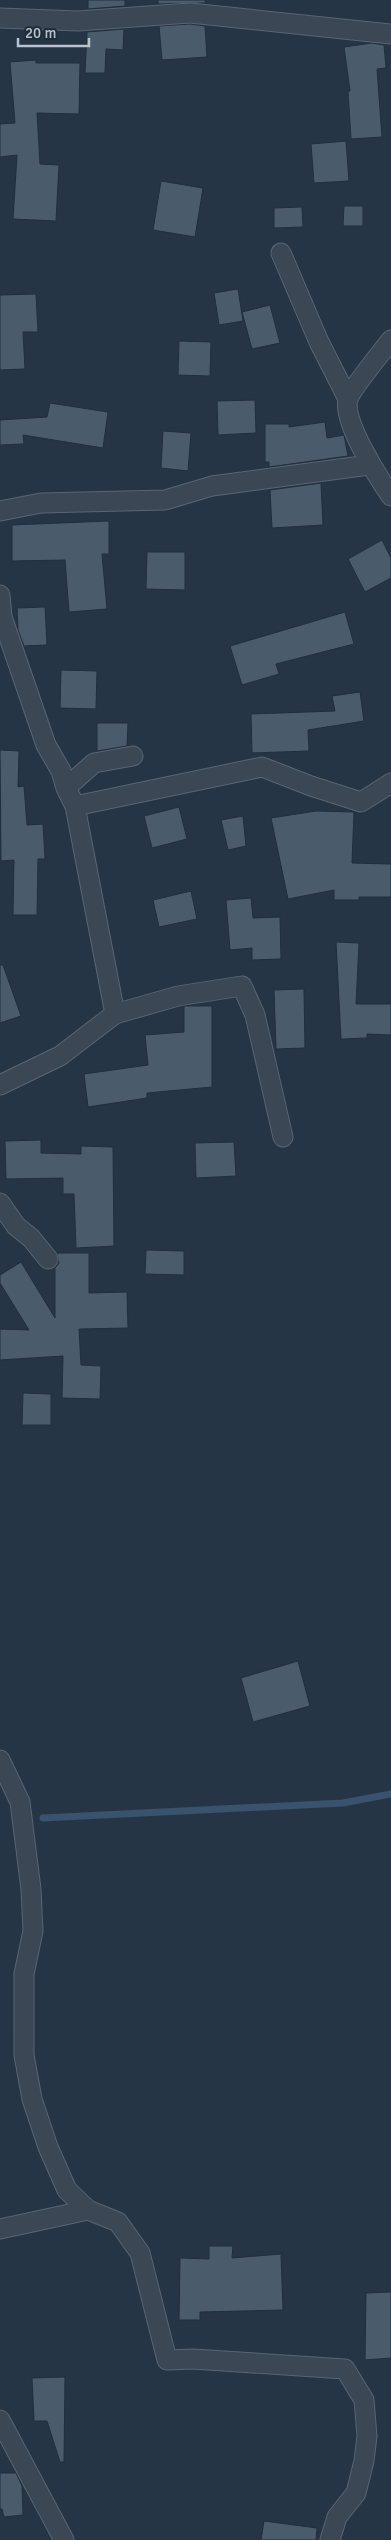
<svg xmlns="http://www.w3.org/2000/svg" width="391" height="2540" viewBox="0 0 391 2540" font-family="Signika,sans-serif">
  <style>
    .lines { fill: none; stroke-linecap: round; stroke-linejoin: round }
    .stream { stroke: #39526d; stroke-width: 7 }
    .building { fill: #4a5b6c; stroke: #212e3c }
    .minor-casing { stroke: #596572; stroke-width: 21 }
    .minor { stroke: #3b4755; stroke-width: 19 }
  </style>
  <rect width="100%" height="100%" fill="#263545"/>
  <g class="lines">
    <!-- stream -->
    <path class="stream" d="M43,1818L343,1803L391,1794"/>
  </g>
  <!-- building -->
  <path class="building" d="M88,0H125V6L88,9Z
    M158,0H205V3L158,4Z
    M190,24L205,26L207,57L162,60L159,26Z
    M124,29L123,50L106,49L105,73H85L87,32Z
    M372,43L384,45L386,68L377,69L382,137L351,139L348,92L350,91L344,47Z
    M36,60V63H80L79,114L37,113L40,164L59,165L56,221L13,219L17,155L0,157V124L15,123L10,62Z
    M346,141L349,181L314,183L311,144Z
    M161,181L203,188L195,237L153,230Z
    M344,206H363V226H343Z
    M302,207L303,227L274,228V208Z
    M238,289L243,321L219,325L214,293Z
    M36,294L38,332H23L25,369L0,370V295Z
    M270,305L280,343L252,349L242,312Z
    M179,341L211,342L210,376L178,375Z
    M255,400L256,433L218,435L217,401Z
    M50,403L108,412L103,448L23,435L24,444L0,445V420L47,417Z
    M325,422L327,438L344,435L348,456L269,467V462H265V424H289V427Z
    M163,431L191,433L188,471L161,468Z
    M321,483L323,525L272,528L270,490Z
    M109,521V554H102L107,609L69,612L65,560L12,561V525Z
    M382,540L391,558V578L365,592L348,559Z
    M147,552H185V590L146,589Z
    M45,607L47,645L24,646L18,630L17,608Z
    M345,612L354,644L276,664L279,674L242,685L230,646Z
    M61,670L97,671L96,709L60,708Z
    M360,692L364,721L308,730L309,751L252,753L251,714L335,711L332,696Z
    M97,723H128L127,746L97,751Z
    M0,750L19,751L18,787L24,786L27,825L43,824L45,859H38L37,915H13L14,860L1,861Z
    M179,807L187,839L152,848L144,816Z
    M316,811L354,812L352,863L391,864V897H359V900H334V890L288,899L271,818Z
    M243,816L246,846L228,850L221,820Z
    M191,891L197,919L159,927L153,900Z
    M251,898L253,918L280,917L281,959L252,960V948L230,950L226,900Z
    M336,942L359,943L356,1004H391V1035L367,1034V1038L341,1039Z
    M0,965H3L21,1016L0,1023Z
    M304,989L305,1048L276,1049L274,990Z
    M184,1006H212V1087L147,1093V1098L88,1107L84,1074L148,1065L145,1035L184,1032Z
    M41,1140V1153L81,1154V1146L113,1147L114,1246L76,1248L74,1194H63V1178L6,1179L5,1141Z
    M234,1142L236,1176L196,1178L195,1143Z
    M146,1250L184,1251V1275L145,1274Z
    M57,1253H89V1293L127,1292L128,1328L79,1329L81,1365L101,1366L100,1399L62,1398L63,1356L0,1360V1329L29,1330L0,1283V1275L21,1262L55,1318V1268L59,1263Z
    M23,1393L51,1394V1425H22Z
    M298,1661L310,1706L253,1722L241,1678Z
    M209,2246H233L232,2258L281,2254L283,2310L200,2312V2320H179L180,2258L209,2259Z
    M391,2292V2358L365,2360L366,2293Z
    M65,2377L64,2462H60L47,2421H34L32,2378Z
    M0,2473H16L22,2486L23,2515L4,2517L2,2509H0Z
    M264,2521L317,2528L316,2540H261Z"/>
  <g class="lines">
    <!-- minor casing -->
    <g class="minor-casing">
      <path id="minor" d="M0,18L78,21L190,13L391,34
        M281,253L319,342L348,399
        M391,340C383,350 351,390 348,399C342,421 378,477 391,496
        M0,511L41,503L165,500L212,486L369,465
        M0,595L2,617
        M0,617H2L46,745L61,771L66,788L94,763L133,756
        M66,788L75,806L115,1014L178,996L242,986L255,1015L283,1137
        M75,806L262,767L311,786L361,802L391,783
        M0,1085L60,1056L115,1014
        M0,1203L16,1226L31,1238L48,1259
        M0,1760L20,1802L31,1889L33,1931L24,1974V2055L32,2099L48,2147L67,2190L88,2210L118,2222L140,2253L167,2360L193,2359L345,2369L364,2400L367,2436L364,2461L356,2493L337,2517L330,2540
        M0,2229L88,2210
        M0,2420L64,2540"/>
    </g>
    <!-- minor -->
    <use href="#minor" class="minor"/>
  </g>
  <!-- scale -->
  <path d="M18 38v8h71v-8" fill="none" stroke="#b9c2ce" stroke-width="2.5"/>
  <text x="25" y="38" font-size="15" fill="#b9c2ce" stroke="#1f2c3a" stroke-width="4" paint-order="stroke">20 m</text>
</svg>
